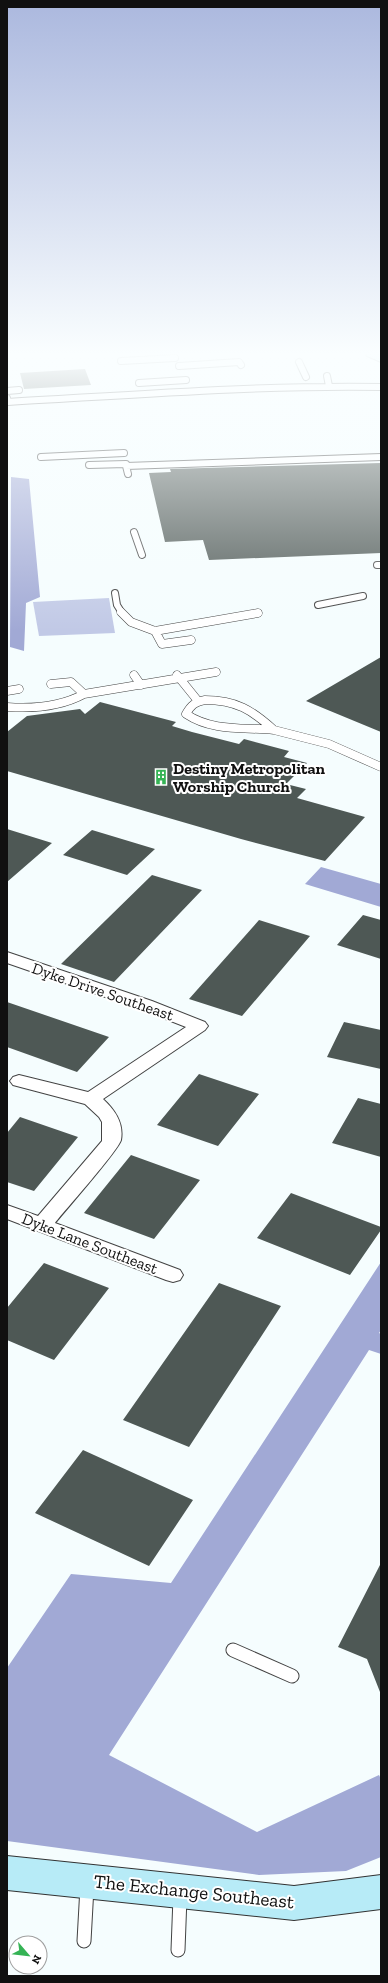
<svg xmlns="http://www.w3.org/2000/svg" width="388" height="1983" viewBox="0 0 388 1983" font-family="'Zilla Slab',serif">
  <style>
    .green { fill: #c1c9e6 }
    .forest { fill: #a1a9d5 }
    .building { fill: #4e5855 }
    .lines { fill: none; stroke-linecap: round; stroke-linejoin: round }
    .lane-far2-casing { stroke: #434343; stroke-width: 8 }
    .lane-far1-casing { stroke: #434343; stroke-width: 9 }
    .lane-casing { stroke: #434343; stroke-width: 15 }
    .street-casing { stroke: #434343; stroke-width: 2 }
    .secondary-casing { stroke: #323232; stroke-width: 2 }
    .lane-far2 { stroke: #fff; stroke-width: 6 }
    .lane-far1 { stroke: #fff; stroke-width: 8 }
    .lane { stroke: #fff; stroke-width: 13 }
    .street { fill: #fff; fill-rule: evenodd }
    .secondary { fill: #b7ebf7; fill-rule: evenodd }
    .labels { text-anchor: middle; stroke-width: 4; stroke-linejoin: round; paint-order: stroke }
    .poi-label { font-size: 16px; font-weight: bold; fill: #101010; stroke: #fff; text-anchor: start }
    .street-label { font-size: 16px; fill: #101010; stroke: #fff }
    .near-street-label { font-size: 19px; fill: #101010; stroke: #fff }
  </style>
  <rect width="100%" height="100%" fill="#f5fdfe"/>
  <!-- green -->
  <path class="green" d="M109,598L115,633L39,636L33,602Z"/>
  <!-- forest -->
  <path class="forest" d="M11,477L29,479L40,597L26,603L24,651L10,647Z
    M321,867L381,884V907L305,884Z
    M381,1262V1330L379,1333L381,1334V1354L369,1350L109,1755L257,1832L379,1775L381,1779V1857L346,1871L259,1875L7,1841V1668L71,1574L171,1583Z"/>
  <!-- building -->
  <path class="building" d="M85,369L91,385L24,389L20,373Z
    M381,463V553L209,560L203,540L165,542L149,473L171,472L170,469Z
    M381,657V732L306,701Z
    M100,702L176,722L172,726L192,732L239,744L244,739L289,751L284,757L307,763L286,784L306,789L297,798L365,817L325,861L241,839L7,771V732L27,716L80,709L85,714Z
    M7,829L52,843L7,882Z
    M92,830L155,849L127,875L63,855Z
    M152,875L202,890L114,982L61,964Z
    M363,915L381,920V959L337,945Z
    M259,920L310,936L242,1016L189,999Z
    M7,1002L109,1037L77,1072L7,1047Z
    M344,1022L381,1030V1069L327,1057Z
    M199,1074L259,1094L218,1146L157,1125Z
    M358,1098L381,1104V1157L332,1143Z
    M20,1117L78,1137L34,1191L7,1182V1133Z
    M131,1155L200,1180L154,1239L84,1213Z
    M291,1193L381,1227V1230L350,1275L257,1238Z
    M44,1263L109,1288L54,1360L7,1340V1308Z
    M219,1283L281,1306L189,1447L123,1420Z
    M83,1450L193,1500L149,1566L35,1513Z
    M381,1563V1692H380L367,1659L338,1647Z"/>
  <g class="lines">
    <!-- lane-far2 casing -->
    <g class="lane-far2-casing">
      <path id="lane-far2" d="M121,361L175,358
        M299,362L306,377
        M179,366L239,362L241,365
        M327,376L329,386
        M139,383L186,380
        M7,391L19,390
        M7,398L8,402C132,395 257,385 381,387
        M41,457L124,453
        M89,465L126,464
        M128,474L126,466L381,457
        M134,532L142,555
        M377,565H381
        M115,593L117,605L122,613
        M318,605L363,596
        M256,613H258"/>
    </g>
    <!-- lane-far1 casing -->
    <g class="lane-far1-casing">
      <path id="lane-far1" d="M121,612L131,622L155,631L258,613
        M155,631L162,644L191,640
        M134,675L141,685
        M177,675L198,701
        M51,684L71,682L84,694
        M7,691L19,689
        M205,700C236,700 252,710 274,730C244,727 213,732 186,714C191,705 195,702 205,700Z
        M7,707C34,709 60,707 84,694L216,672
        M274,730L329,744L381,767"/>
    </g>
    <!-- lane casing -->
    <g class="lane-casing">
      <path id="lane" d="M233,1650L292,1676
        M84,1941L87,1887
        M178,1950L180,1897"/>
    </g>
    <!-- street casing -->
    <g class="street-casing">
      <path id="street" d="M7,952L152,1001L205,1022L208,1026L205,1030L103,1099C115,1110 124,1123 121,1140C118,1151 66,1209 55,1223L180,1270L183,1275L180,1280L173,1282L166,1280L7,1219V1205L38,1216L102,1141V1122L99,1117L85,1104L13,1085L10,1081L13,1077L19,1075L88,1092L186,1027L140,1009L7,963Z"/>
    </g>
    <!-- secondary casing -->
    <g class="secondary-casing">
      <path id="secondary" d="M365,353H381V362L367,356Z
        M7,1856L294,1886L381,1875V1909L294,1920L7,1890Z"/>
    </g>
    <!-- lane-far2 -->
    <use href="#lane-far2" class="lane-far2"/>
    <!-- lane-far1 -->
    <use href="#lane-far1" class="lane-far1"/>
    <!-- lane -->
    <use href="#lane" class="lane"/>
    <!-- street -->
    <use href="#street" class="street"/>
    <!-- secondary -->
    <use href="#secondary" class="secondary"/>
  </g>
  <!-- sky -->
  <linearGradient id="sky" x2="0" y2="1"><stop stop-color="#abb8de"/><stop offset="0.56" stop-color="#fafeff"/><stop offset="1" stop-color="#fafeff" stop-opacity="0"/></linearGradient>
  <rect width="388" height="631" fill="url(#sky)"/>
  <!-- icons -->
  <defs>
    <g id="building-bare" transform="scale(1.2)"><path d="M-4-6H4V6H1V3H-1V6H-4ZM-2.5-4.3h1.7v1.8h-1.7ZM.8-4.3h1.7v1.8H.8ZM-2.5-1h1.7V.8h-1.7ZM.8-1h1.7V.8H.8Z" fill="#35b355" stroke="#fff" stroke-width="2.5" paint-order="stroke"/></g>
  </defs>
  <g fill-rule="evenodd">
    <use href="#building-bare" x="161" y="777"/>
  </g>
  <g class="labels">
    <!-- poi labels -->
    <g class="poi-label">
      <text x="173" y="774">Destiny Metropolitan<tspan x="173" dy="18">Worship Church</tspan></text>
    </g>
    <!-- street labels -->
    <g class="street-label">
      <text transform="translate(103 991) rotate(19)" y="6">Dyke Drive Southeast</text>
      <text transform="translate(90 1243) rotate(21)" y="6">Dyke Lane Southeast</text>
    </g>
    <!-- near-street labels -->
    <g class="near-street-label">
      <text transform="translate(194 1891) rotate(6)" y="7">The Exchange Southeast</text>
    </g>
  </g>
  <!-- border -->
  <rect width="388" height="1983" fill="none" stroke="#101010" stroke-width="16"/>
  <!-- north arrow -->
  <g transform="translate(28 1955) rotate(118)"><circle r="19" fill="#ffffff" stroke="#9f9f9f"/>
  <path d="M0-3L7 15L0 10L-7 15Z" fill="#35b355"/>
  <text y="-6" font-size="11" font-weight="bold" text-anchor="middle" fill="#101010">N</text>
  </g>
</svg>
